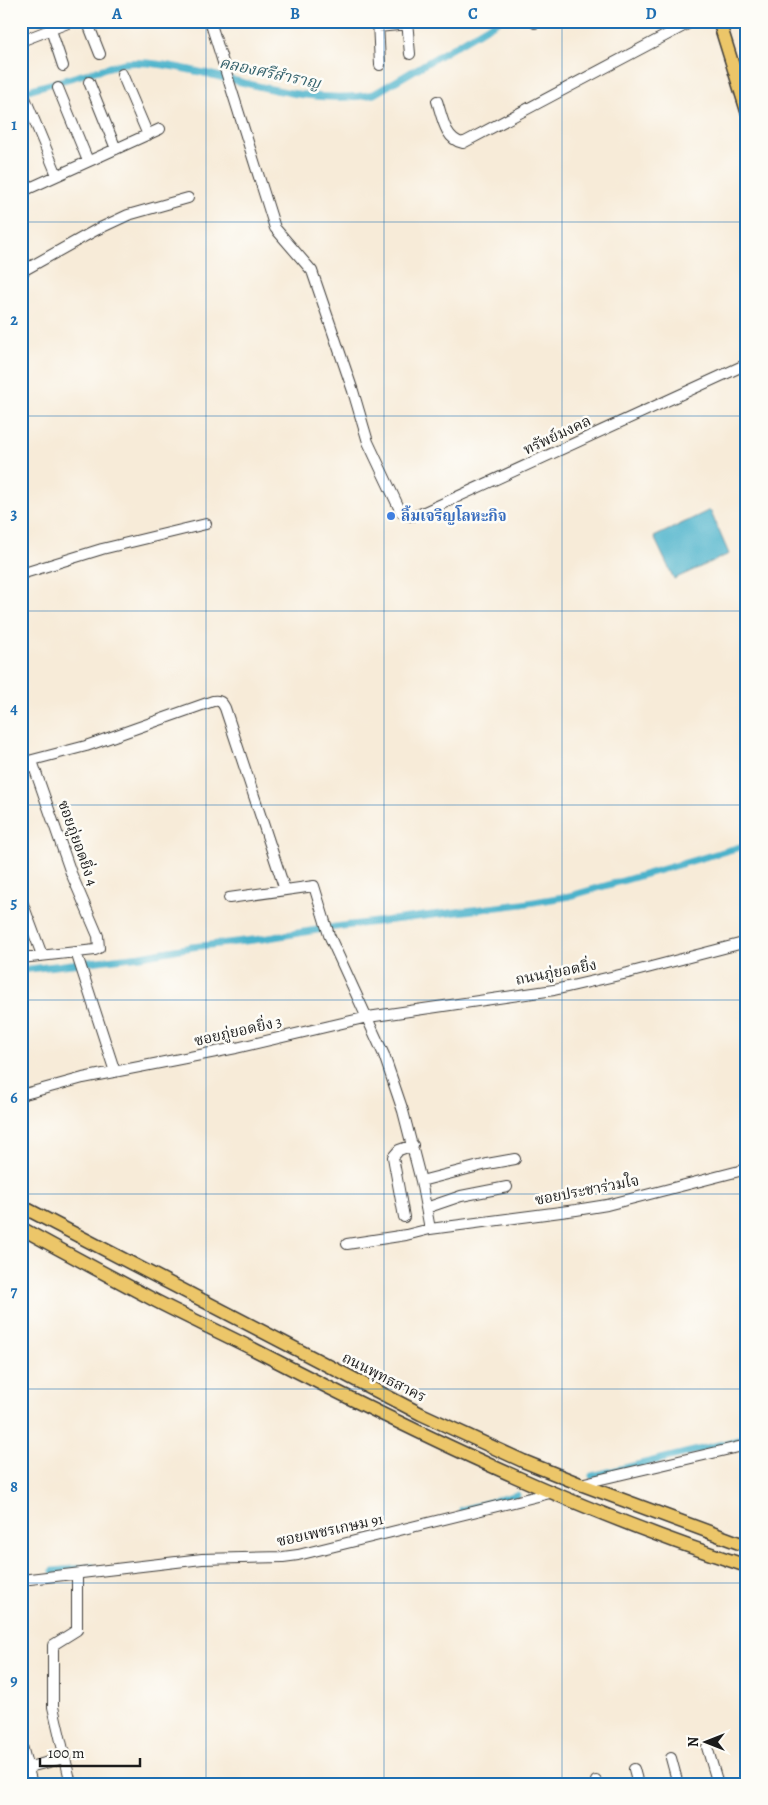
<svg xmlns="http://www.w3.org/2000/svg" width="768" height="1805" viewBox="0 0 768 1805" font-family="Alegreya,'Noto Serif Thai',serif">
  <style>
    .water { fill: #4cb2cb; stroke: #346774 }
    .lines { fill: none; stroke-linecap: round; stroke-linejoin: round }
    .canal { stroke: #4cb2cb; stroke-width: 7 }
    .minor-casing { stroke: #3d3b38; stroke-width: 12 }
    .major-casing { stroke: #3d3b38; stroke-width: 15 }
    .minor { stroke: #fff; stroke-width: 10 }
    .major { stroke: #ecc669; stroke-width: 12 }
    .grid { fill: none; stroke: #1f6fb2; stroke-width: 1; stroke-opacity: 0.55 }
    .shop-dot { fill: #3f7fe0; stroke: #fdfcf7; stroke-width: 2 }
    .labels { text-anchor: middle; stroke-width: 5; stroke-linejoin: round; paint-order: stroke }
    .street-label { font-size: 15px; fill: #1c1c1c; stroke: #fdfcf7 }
    .shop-label { font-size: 15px; font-weight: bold; fill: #366cbe; stroke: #fdfcf7; text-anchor: start }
    .water-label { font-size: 16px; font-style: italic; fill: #32606b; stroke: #fdfcf7 }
    .neatline { fill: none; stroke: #1f6fb2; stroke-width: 2 }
    .grid-label { font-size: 16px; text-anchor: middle; font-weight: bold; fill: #1f6fb2 }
  </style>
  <rect width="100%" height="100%" fill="#fdfcf7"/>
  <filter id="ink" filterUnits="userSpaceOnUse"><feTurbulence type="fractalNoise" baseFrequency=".02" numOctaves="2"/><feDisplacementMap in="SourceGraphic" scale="10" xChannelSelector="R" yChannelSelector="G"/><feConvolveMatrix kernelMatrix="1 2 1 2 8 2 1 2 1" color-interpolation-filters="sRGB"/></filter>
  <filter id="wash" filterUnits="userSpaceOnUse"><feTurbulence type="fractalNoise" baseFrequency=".0096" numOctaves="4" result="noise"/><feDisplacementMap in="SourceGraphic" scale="20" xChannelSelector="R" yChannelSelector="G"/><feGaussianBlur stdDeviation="1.12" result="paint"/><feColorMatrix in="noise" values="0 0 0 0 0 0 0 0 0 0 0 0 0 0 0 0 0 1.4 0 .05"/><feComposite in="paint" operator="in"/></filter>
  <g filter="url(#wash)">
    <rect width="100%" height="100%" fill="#f7ebd8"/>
    <!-- water -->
    <path class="water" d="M710,510L729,554L674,579L654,537Z"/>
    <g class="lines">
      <!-- canal -->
      <path class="canal" d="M21,92L124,63C152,61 177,67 204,73C259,86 317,105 374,94L498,21
        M21,970L141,956L192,947L262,939L335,927L522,904L570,896L747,845
        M592,1476L747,1438
        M462,1510L517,1495
        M53,1571L92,1567"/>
    </g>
  </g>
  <g filter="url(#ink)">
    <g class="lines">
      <!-- minor casing -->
      <g class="minor-casing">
        <path id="minor" d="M48,21L63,66
          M87,21L100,54
          M210,21L275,228L312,271L353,391L368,442L401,512C408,517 412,517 420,514L747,364
          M378,21L380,65
          M407,21L410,54
          M535,23L538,21
          M378,27L408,24
          M21,41L73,21
          M122,74L148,135
          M21,75L23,81
          M89,82L116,149
          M58,88L88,161
          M25,98L57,175
          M437,101C442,116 445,140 463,143L693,21
          M21,181L25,190
          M21,192L160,129
          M21,272L96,230L128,215L188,198
          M21,574L102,549L206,524
          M21,763L86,746L213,701C220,700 222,702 225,708L285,890
          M229,898L314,886L329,935L384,1055L403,1111L421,1181L430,1229
          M21,899L42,955
          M76,952L115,1072
          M21,958L95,950L99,948L98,936L71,873L32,761
          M21,1095L83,1078L236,1048L368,1017L554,990L628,973L747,942
          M421,1181L487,1164L515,1159
          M426,1208L461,1196L507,1187
          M404,1217L393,1157L399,1150L413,1145
          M347,1244L406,1235L430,1229L576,1210L607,1205L747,1169
          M580,1484L747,1445
          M21,1580L202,1559L283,1557L298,1555L550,1493
          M21,1742L32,1784
          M707,1747L718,1784
          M671,1758L678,1784
          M21,1769L65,1758
          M634,1769L638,1784
          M596,1781V1784
          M71,1784L53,1707V1645L77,1630V1574"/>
      </g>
      <!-- major casing -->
      <g class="major-casing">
        <path id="major" d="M719,21L747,111
          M21,1206L421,1414L523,1461L580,1484L747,1546
          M21,1228C66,1253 111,1277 156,1301C189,1318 224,1334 257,1351C416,1433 576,1511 747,1566"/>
      </g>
      <!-- minor -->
      <use href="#minor" class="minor"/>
      <!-- major -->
      <use href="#major" class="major"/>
    </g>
  </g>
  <!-- grid -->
  <path class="grid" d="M206,21V1784M384,21V1784M562,21V1784M21,222H747M21,416H747M21,611H747M21,805H747M21,1000H747M21,1194H747M21,1389H747M21,1583H747"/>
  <!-- markers -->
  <circle class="shop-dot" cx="391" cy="516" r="5"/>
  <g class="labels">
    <!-- street labels -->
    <g class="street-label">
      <text transform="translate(557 435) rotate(-25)" y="5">ทรัพย์มงคล</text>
      <text transform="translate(78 843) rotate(70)" y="5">ซอยภู่ยอดยิ่ง 4</text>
      <text transform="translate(556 972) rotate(-11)" y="5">ถนนภู่ยอดยิ่ง</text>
      <text transform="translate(238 1031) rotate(-13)" y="5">ซอยภู่ยอดยิ่ง 3</text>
      <text transform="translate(587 1190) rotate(-11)" y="5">ซอยประชาร่วมใจ</text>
      <text transform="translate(384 1377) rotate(27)" y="5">ถนนพุทธสาคร</text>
      <text transform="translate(330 1530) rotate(-12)" y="5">ซอยเพชรเกษม 91</text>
    </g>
    <!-- shop labels -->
    <g class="shop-label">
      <text x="401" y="521">ลิ้มเจริญโลหะกิจ</text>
    </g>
    <!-- water labels -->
    <g class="water-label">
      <text transform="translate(270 72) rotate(12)" y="6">คลองศรีสำราญ</text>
    </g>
  </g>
  <!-- margin -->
  <rect width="768" height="1805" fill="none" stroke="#fdfcf7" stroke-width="55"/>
  <!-- north arrow -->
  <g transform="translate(706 1742) rotate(270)" stroke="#fdfcf7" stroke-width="4" paint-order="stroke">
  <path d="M0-4L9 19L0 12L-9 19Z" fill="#1c1c1c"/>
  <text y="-8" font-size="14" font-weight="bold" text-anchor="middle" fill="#1c1c1c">N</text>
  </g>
  <!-- scale -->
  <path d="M40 1758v8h100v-8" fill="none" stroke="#1c1c1c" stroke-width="2.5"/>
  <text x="48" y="1758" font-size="15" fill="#1c1c1c" stroke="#fdfcf7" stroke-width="4" paint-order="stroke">100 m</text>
  <rect x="28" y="28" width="712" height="1750" class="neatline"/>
  <g class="grid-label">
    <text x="117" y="19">A</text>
    <text x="295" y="19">B</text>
    <text x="473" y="19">C</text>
    <text x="651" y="19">D</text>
    <text x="14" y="130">1</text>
    <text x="14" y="325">2</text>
    <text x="14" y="519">3</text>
    <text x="14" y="714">4</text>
    <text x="14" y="908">5</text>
    <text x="14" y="1103">6</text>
    <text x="14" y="1297">7</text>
    <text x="14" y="1492">8</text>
    <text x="14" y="1686">9</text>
  </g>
</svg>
